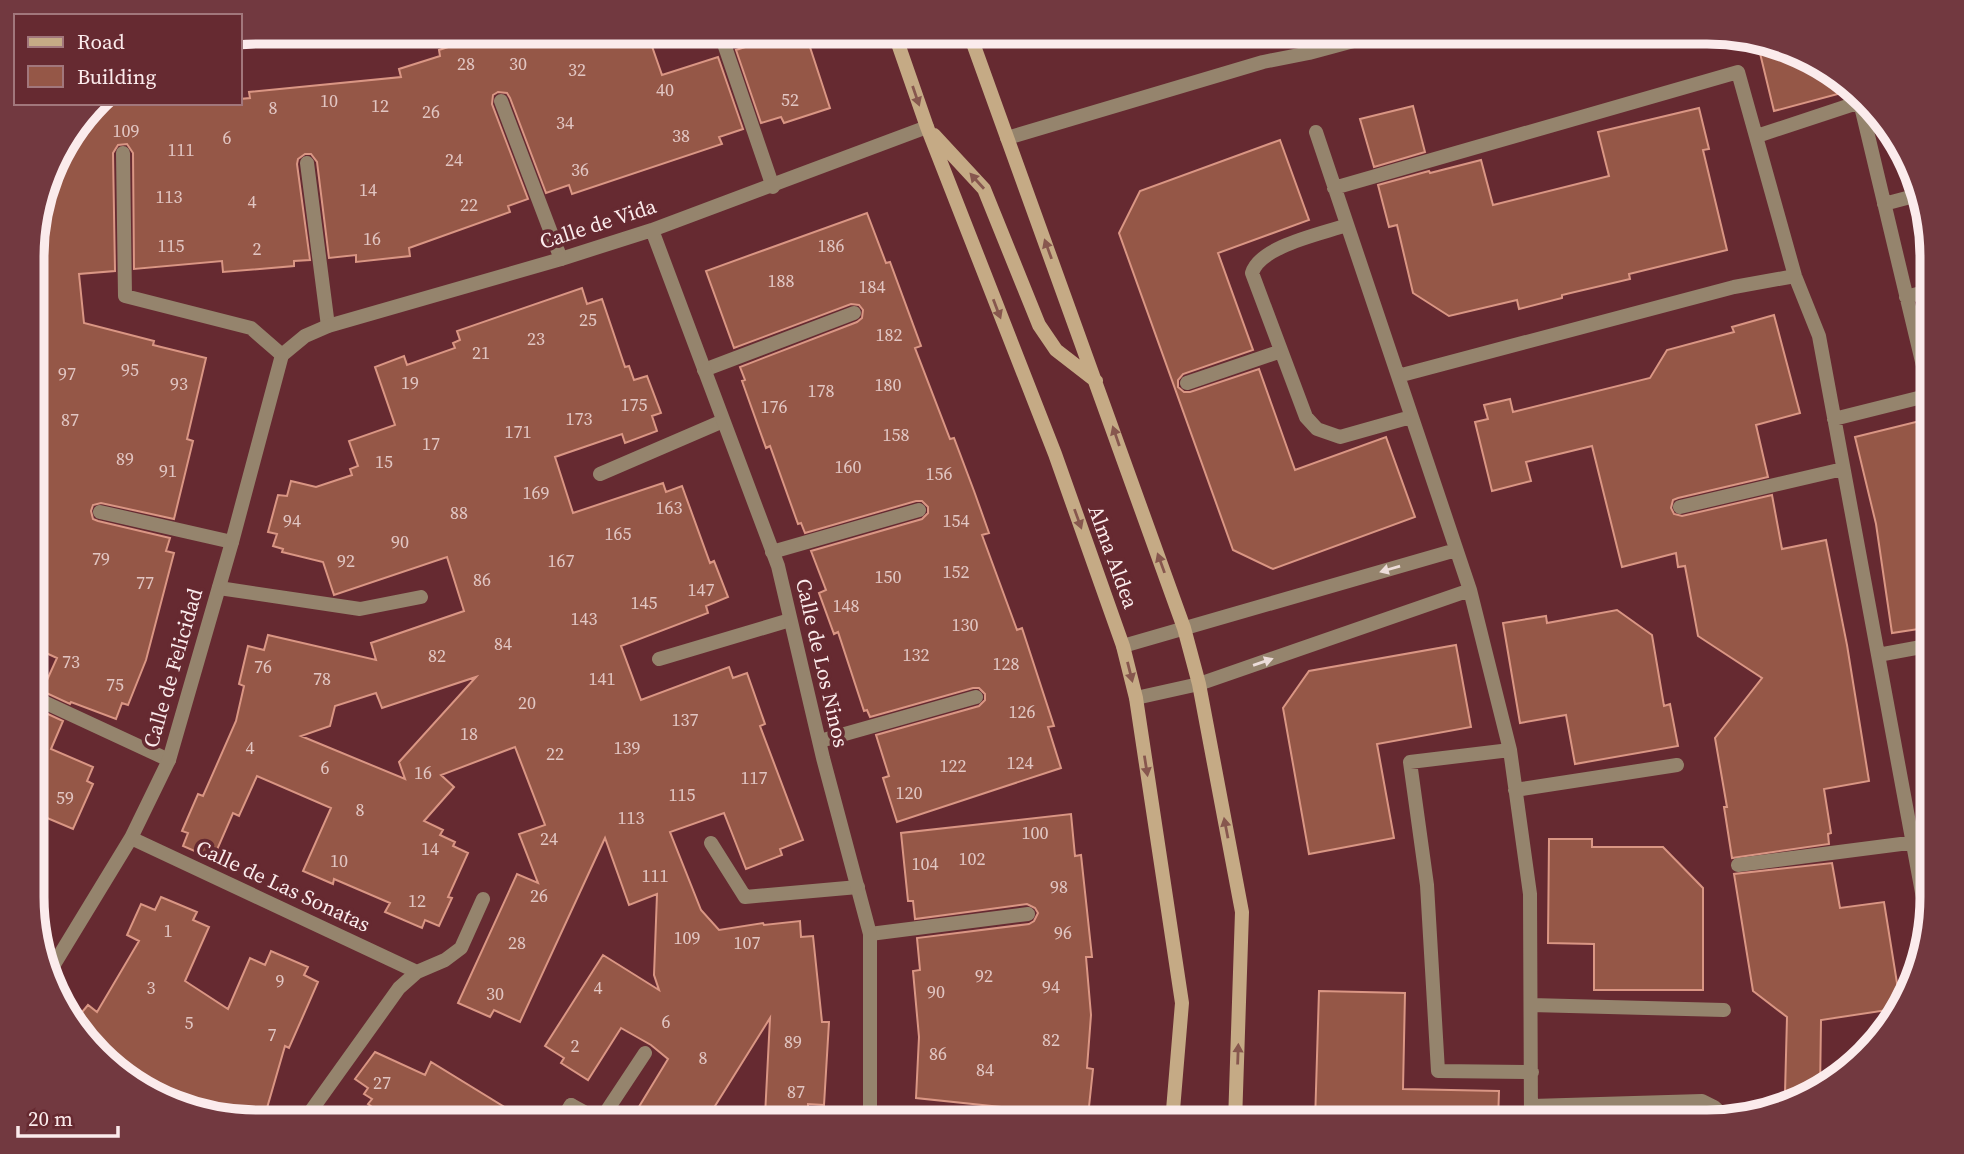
<svg xmlns="http://www.w3.org/2000/svg" width="1964" height="1154" viewBox="0 0 1964 1154" font-family="'Source Serif 4',serif">
  <style>
    .building { fill: #955747; stroke: #da9684; stroke-width: 2; fill-rule: evenodd }
    .lines { fill: none; stroke-linecap: round; stroke-linejoin: round }
    .lane { stroke: #95846d; stroke-width: 14 }
    .street { stroke: #95846d; stroke-width: 14 }
    .secondary { stroke: #c5aa85; stroke-width: 14 }
    .oneway { fill: #87574e }
    .oneway2 { fill: #ecdcd9 }
    .labels { text-anchor: middle; stroke-width: 7; stroke-linejoin: round; paint-order: stroke }
    .number-label { font-size: 18px; fill: #e2c6c3 }
    .street-label { font-size: 21px; fill: #fbebec; stroke: #662a31 }
    .rim { fill: none; stroke: #fbebec; stroke-width: 9 }
  </style>
  <rect width="100%" height="100%" fill="#662a31"/>
  <!-- building -->
  <path class="building" d="M494,32H647L662,75L718,57L743,129L719,137L722,144L572,194L569,185L546,193L510,98L507,93L498,92L493,95L492,104L528,199L508,206L510,212L409,248L410,256L356,262V255L329,258L317,162L311,154H305L298,159L297,164L310,260L294,261V266L223,272L222,261L134,269L133,153L127,144L118,145L113,153L115,271L79,274L84,323L154,341L153,345L206,358L187,439L193,441L174,519L101,503L93,505L91,511L93,519L98,521L170,538L166,551L174,553L146,660L128,705L122,703L116,719L71,702L70,704L42,691L57,658L33,647V228L55,157L96,103H240V99L250,98L249,92L401,77L399,69L440,56L439,50Z
    M791,32H805L830,108L784,123L781,117L761,123L736,50Z
    M1758,45L1820,62L1849,91L1774,111Z
    M1413,106L1425,152L1374,167L1360,119Z
    M1699,108L1709,149L1703,150L1727,250L1629,274L1630,279L1562,295V298L1519,309L1517,300L1449,316L1413,293L1397,225L1389,227L1378,185L1429,171L1430,173L1481,160L1493,205L1609,176L1598,132Z
    M1280,140L1309,220L1218,253L1253,350L1183,374L1178,380V387L1184,392H1190L1259,369L1295,470L1386,437L1415,517L1273,569L1233,550L1119,233L1140,191Z
    M867,213L886,263L890,262L921,346L915,348L950,439L954,438L974,491L989,533L982,535L1017,630L1022,628L1054,726L1048,727L1061,768L897,822L883,778L889,776L876,735L979,706L985,700V694L979,688H973L870,717L867,710L864,711L838,632L834,634L819,593L826,590L811,551L922,519L928,513V507L922,501H916L805,533L801,523L798,524L770,446L766,448L742,381L745,380L740,367L857,322L862,318L863,310L859,305L851,304L734,348L706,271Z
    M582,288L587,304L602,299L625,367L629,366L634,380L647,376L661,413L652,416L657,431L625,443L622,434L555,457L573,513L663,483L666,492L682,486L710,563L714,561L728,597L706,606L708,613L621,646L641,700L729,667L733,678L747,673L765,724L760,726L803,840L780,849L782,855L746,869L724,813L670,832L701,910L719,930L763,923L764,925L800,921L801,937L813,936L822,1022H829L824,1105L808,1104V1111L790,1110V1117L765,1116L770,1018L705,1122H656L637,1110L668,1059L651,1045L621,1028L588,1080L561,1063L564,1058L545,1046L603,955L659,990L654,975L657,894L629,905L605,838L520,1022L494,1010L490,1017L458,1003L517,874L538,883L519,834L545,825L515,747L441,775L454,787L424,821L443,830L440,835L455,842L453,846L468,853L448,897L452,898L439,926L425,920L422,928L385,912L390,903L334,879L333,884L303,871L331,808L257,776L239,816L233,813L213,859L183,846L188,833L182,831L198,794L203,796L236,721L244,686L239,684L248,646L264,650L268,635L376,660L371,643L464,611L447,557L334,595L323,562L282,552L283,549L273,546L277,534L268,532L278,495L287,496L291,481L316,487L352,475L350,469L358,466L349,441L395,425L375,367L404,356L407,365L455,348L453,343L460,340L457,331ZM476,677L399,762L405,779L301,736L330,726L335,706L376,693L382,708Z
    M1774,315L1800,413L1756,425L1768,477L1678,498L1673,500L1671,508L1674,514L1682,516L1772,495L1782,549L1826,540L1847,645L1869,781L1824,789L1831,833L1828,834L1829,844L1732,858L1724,807H1727L1715,738L1762,678L1698,636L1685,566L1678,567L1676,553L1622,567L1592,446L1526,462L1531,481L1492,491L1475,422L1488,419L1484,405L1510,399L1513,412L1650,378L1667,350L1734,332L1732,327Z
    M1932,418V627L1892,633L1876,524L1855,437Z
    M1617,610L1652,635L1664,706L1670,704L1678,746L1575,764L1566,715L1520,723L1503,623L1546,616L1547,623Z
    M1456,645L1471,727L1377,744L1394,838L1309,854L1283,708L1309,671Z
    M35,708L63,721L51,749L93,767L87,781L93,784L73,829L33,812Z
    M1071,814L1075,856L1081,855L1092,957H1086L1091,1015L1087,1068L1093,1069L1088,1116L916,1098L919,1037L913,971L920,970L917,938L1029,924L1034,921L1038,913L1035,908L1027,904L915,919L913,901H908L901,833Z
    M1549,839H1592V847H1663L1703,888V990H1594V944L1548,943Z
    M1832,863L1840,908L1884,902L1901,1008L1821,1020L1820,1092L1785,1093L1787,1017L1753,991L1734,874Z
    M161,897L197,912L193,920L209,927L185,981L228,1009L250,958L265,965L271,951L308,967L304,975L318,982L289,1048L285,1046L267,1108L256,1122L143,1091L72,1024L88,1005L97,1012L139,941L127,935L141,904L155,910Z
    M1319,991L1405,993L1403,1089L1499,1091L1498,1122H1315Z
    M375,1052L425,1075L431,1062L529,1122H393L368,1104L372,1099L364,1094L368,1088L355,1079Z"/>
  <g class="lines">
    <!-- lane -->
    <path class="lane" d="M722,38L773,187
      M501,101L561,259
      M1316,132L1470,590L1510,750L1530,894L1531,1122
      M1757,136L1860,102L1930,395L1834,419
      M1007,138L1263,62L1309,53L1387,32
      M123,153L125,296L251,328L282,355
      M307,163L328,326
      M1334,188L1738,72L1795,276L1819,336L1928,925
      M1884,204L1918,195
      M1347,225C1321,234 1260,246 1252,273L1306,417L1317,429L1340,437L1411,417
      M1906,297L1932,290
      M704,370L854,313
      M1398,376L1734,287L1795,276
      M1187,383L1281,351
      M600,474L723,421
      M1680,507L1843,469
      M100,512L232,542
      M772,552L919,510
      M219,588L360,609L421,597
      M1123,646L1456,550
      M1878,655L1932,645
      M659,659L790,620
      M33,697L169,760
      M1136,698L1199,684L1470,590
      M820,741L976,697
      M1510,750L1410,762L1427,885L1438,1071L1532,1072
      M1515,790L1677,765
      M711,843L745,897L858,887
      M1738,865L1932,840
      M870,934L1028,914
      M1531,1005L1724,1010
      M1532,1106L1702,1101L1714,1107L1728,1120
      M870,1120L979,1122
      M600,1121L645,1053
      M560,1122L571,1105"/>
    <!-- street -->
    <path class="street" d="M652,230L778,566L823,758L870,934V1122
      M131,838L417,972
      M50,971L131,838L169,760L232,542L282,355L305,336L328,326L561,259L652,230L927,127
      M571,1105L602,1122
      M303,1122L399,988L417,972L445,960L461,948L483,899"/>
    <!-- secondary -->
    <path class="secondary" d="M894,32L927,127L1055,454L1123,646L1136,698L1182,1003L1172,1122
      M969,32L1184,628L1199,684L1242,912L1235,1122
      M934,135L984,189L1039,325L1056,350L1096,381"/>
  </g>
  <!-- one-way arrows -->
  <defs><path id="oneway-solid" d="M-6-.8H1V-3.2L6.5 0L1 3.2V.8H-6Z" transform="scale(1.75)"/></defs>
  <g class="oneway">
    <use href="#oneway-solid" transform="translate(916 96) rotate(71)"/>
    <use href="#oneway-solid" transform="translate(977 181) rotate(-132)"/>
    <use href="#oneway-solid" transform="translate(1048 249) rotate(-110)"/>
    <use href="#oneway-solid" transform="translate(997 309) rotate(69)"/>
    <use href="#oneway-solid" transform="translate(1116 436) rotate(-109)"/>
    <use href="#oneway-solid" transform="translate(1078 519) rotate(70)"/>
    <use href="#oneway-solid" transform="translate(1161 563) rotate(-110)"/>
    <use href="#oneway-solid" transform="translate(1130 672) rotate(76)"/>
    <use href="#oneway-solid" transform="translate(1146 766) rotate(81)"/>
    <use href="#oneway-solid" transform="translate(1226 828) rotate(-101)"/>
    <use href="#oneway-solid" transform="translate(1238 1054) rotate(-88)"/>
  </g>
  <g class="oneway2">
    <use href="#oneway-solid" transform="translate(1390 569) rotate(164)"/>
    <use href="#oneway-solid" transform="translate(1263 662) rotate(-19)"/>
  </g>
  <g class="labels">
    <!-- number labels -->
    <g class="number-label">
      <text x="466" y="70">28</text>
      <text x="518" y="70">30</text>
      <text x="577" y="76">32</text>
      <text x="665" y="96">40</text>
      <text x="790" y="106">52</text>
      <text x="329" y="107">10</text>
      <text x="380" y="112">12</text>
      <text x="273" y="114">8</text>
      <text x="431" y="118">26</text>
      <text x="565" y="129">34</text>
      <text x="126" y="137">109</text>
      <text x="681" y="142">38</text>
      <text x="227" y="144">6</text>
      <text x="181" y="156">111</text>
      <text x="454" y="166">24</text>
      <text x="580" y="176">36</text>
      <text x="368" y="196">14</text>
      <text x="169" y="203">113</text>
      <text x="252" y="208">4</text>
      <text x="469" y="211">22</text>
      <text x="372" y="245">16</text>
      <text x="171" y="252">115</text>
      <text x="831" y="252">186</text>
      <text x="257" y="255">2</text>
      <text x="781" y="287">188</text>
      <text x="872" y="293">184</text>
      <text x="588" y="326">25</text>
      <text x="889" y="341">182</text>
      <text x="536" y="345">23</text>
      <text x="481" y="359">21</text>
      <text x="130" y="376">95</text>
      <text x="67" y="380">97</text>
      <text x="410" y="389">19</text>
      <text x="179" y="390">93</text>
      <text x="888" y="391">180</text>
      <text x="821" y="397">178</text>
      <text x="634" y="411">175</text>
      <text x="774" y="413">176</text>
      <text x="579" y="425">173</text>
      <text x="70" y="426">87</text>
      <text x="518" y="438">171</text>
      <text x="896" y="441">158</text>
      <text x="431" y="450">17</text>
      <text x="125" y="465">89</text>
      <text x="384" y="468">15</text>
      <text x="848" y="473">160</text>
      <text x="168" y="477">91</text>
      <text x="939" y="480">156</text>
      <text x="536" y="499">169</text>
      <text x="669" y="514">163</text>
      <text x="459" y="519">88</text>
      <text x="292" y="527">94</text>
      <text x="956" y="527">154</text>
      <text x="618" y="540">165</text>
      <text x="400" y="548">90</text>
      <text x="101" y="565">79</text>
      <text x="346" y="567">92</text>
      <text x="561" y="567">167</text>
      <text x="956" y="578">152</text>
      <text x="888" y="583">150</text>
      <text x="482" y="586">86</text>
      <text x="145" y="589">77</text>
      <text x="701" y="596">147</text>
      <text x="644" y="609">145</text>
      <text x="846" y="612">148</text>
      <text x="584" y="625">143</text>
      <text x="965" y="631">130</text>
      <text x="503" y="650">84</text>
      <text x="916" y="661">132</text>
      <text x="437" y="662">82</text>
      <text x="71" y="668">73</text>
      <text x="1006" y="670">128</text>
      <text x="263" y="673">76</text>
      <text x="322" y="685">78</text>
      <text x="602" y="685">141</text>
      <text x="115" y="691">75</text>
      <text x="527" y="709">20</text>
      <text x="1022" y="718">126</text>
      <text x="685" y="726">137</text>
      <text x="469" y="740">18</text>
      <text x="250" y="754">4</text>
      <text x="627" y="754">139</text>
      <text x="555" y="760">22</text>
      <text x="1020" y="769">124</text>
      <text x="953" y="772">122</text>
      <text x="325" y="774">6</text>
      <text x="423" y="779">16</text>
      <text x="754" y="784">117</text>
      <text x="909" y="799">120</text>
      <text x="682" y="801">115</text>
      <text x="65" y="804">59</text>
      <text x="360" y="816">8</text>
      <text x="631" y="824">113</text>
      <text x="1035" y="839">100</text>
      <text x="549" y="845">24</text>
      <text x="430" y="855">14</text>
      <text x="972" y="865">102</text>
      <text x="339" y="867">10</text>
      <text x="925" y="870">104</text>
      <text x="655" y="882">111</text>
      <text x="1059" y="893">98</text>
      <text x="539" y="902">26</text>
      <text x="417" y="907">12</text>
      <text x="168" y="937">1</text>
      <text x="1063" y="939">96</text>
      <text x="687" y="944">109</text>
      <text x="517" y="949">28</text>
      <text x="747" y="949">107</text>
      <text x="984" y="982">92</text>
      <text x="280" y="987">9</text>
      <text x="1051" y="993">94</text>
      <text x="151" y="994">3</text>
      <text x="598" y="994">4</text>
      <text x="936" y="998">90</text>
      <text x="495" y="1000">30</text>
      <text x="666" y="1028">6</text>
      <text x="189" y="1029">5</text>
      <text x="272" y="1041">7</text>
      <text x="1051" y="1046">82</text>
      <text x="793" y="1048">89</text>
      <text x="575" y="1052">2</text>
      <text x="938" y="1060">86</text>
      <text x="703" y="1064">8</text>
      <text x="985" y="1076">84</text>
      <text x="382" y="1089">27</text>
      <text x="796" y="1098">87</text>
    </g>
    <!-- street labels -->
    <g class="street-label">
      <text transform="translate(598 224) rotate(-18)" y="7">Calle de Vida</text>
      <text transform="translate(1113 557) rotate(70)" y="7">Alma Aldea</text>
      <text transform="translate(822 663) rotate(77)" y="7">Calle de Los Ninos</text>
      <text transform="translate(173 668) rotate(-74)" y="7">Calle de Felicidad</text>
      <text transform="translate(283 886) rotate(25)" y="7">Calle de Las Sonatas</text>
    </g>
  </g>
  <!-- crop -->
  <path d="M0 0H1964V1154H0ZM257 44H1707A213 213 0 0 1 1920 257V897A213 213 0 0 1 1707 1110H257A213 213 0 0 1 44 897V257A213 213 0 0 1 257 44Z" fill="#723940" fill-rule="evenodd"/>
  <path class="rim" d="M257 44H1707A213 213 0 0 1 1920 257V897A213 213 0 0 1 1707 1110H257A213 213 0 0 1 44 897V257A213 213 0 0 1 257 44Z"/>
  <!-- legend -->
  <rect x="14" y="14" width="228" height="91" fill="#662a31" stroke="#a2777c" stroke-width="2"/>
  <rect x="28" y="37" width="35" height="10" fill="#c5aa85" stroke="#a2777c" stroke-width="2"/>
  <text x="77" y="49" font-size="21" fill="#fbebec">Road</text>
  <rect x="28" y="66" width="35" height="21" fill="#955747" stroke="#a2777c" stroke-width="2"/>
  <text x="77" y="84" font-size="21" fill="#fbebec">Building</text>
  <!-- scale -->
  <path d="M18 1126v10h100v-10" fill="none" stroke="#fbebec" stroke-width="3.5"/>
  <text x="28" y="1126" font-size="21" fill="#fbebec" stroke="#662a31" stroke-width="5" paint-order="stroke">20 m</text>
</svg>
